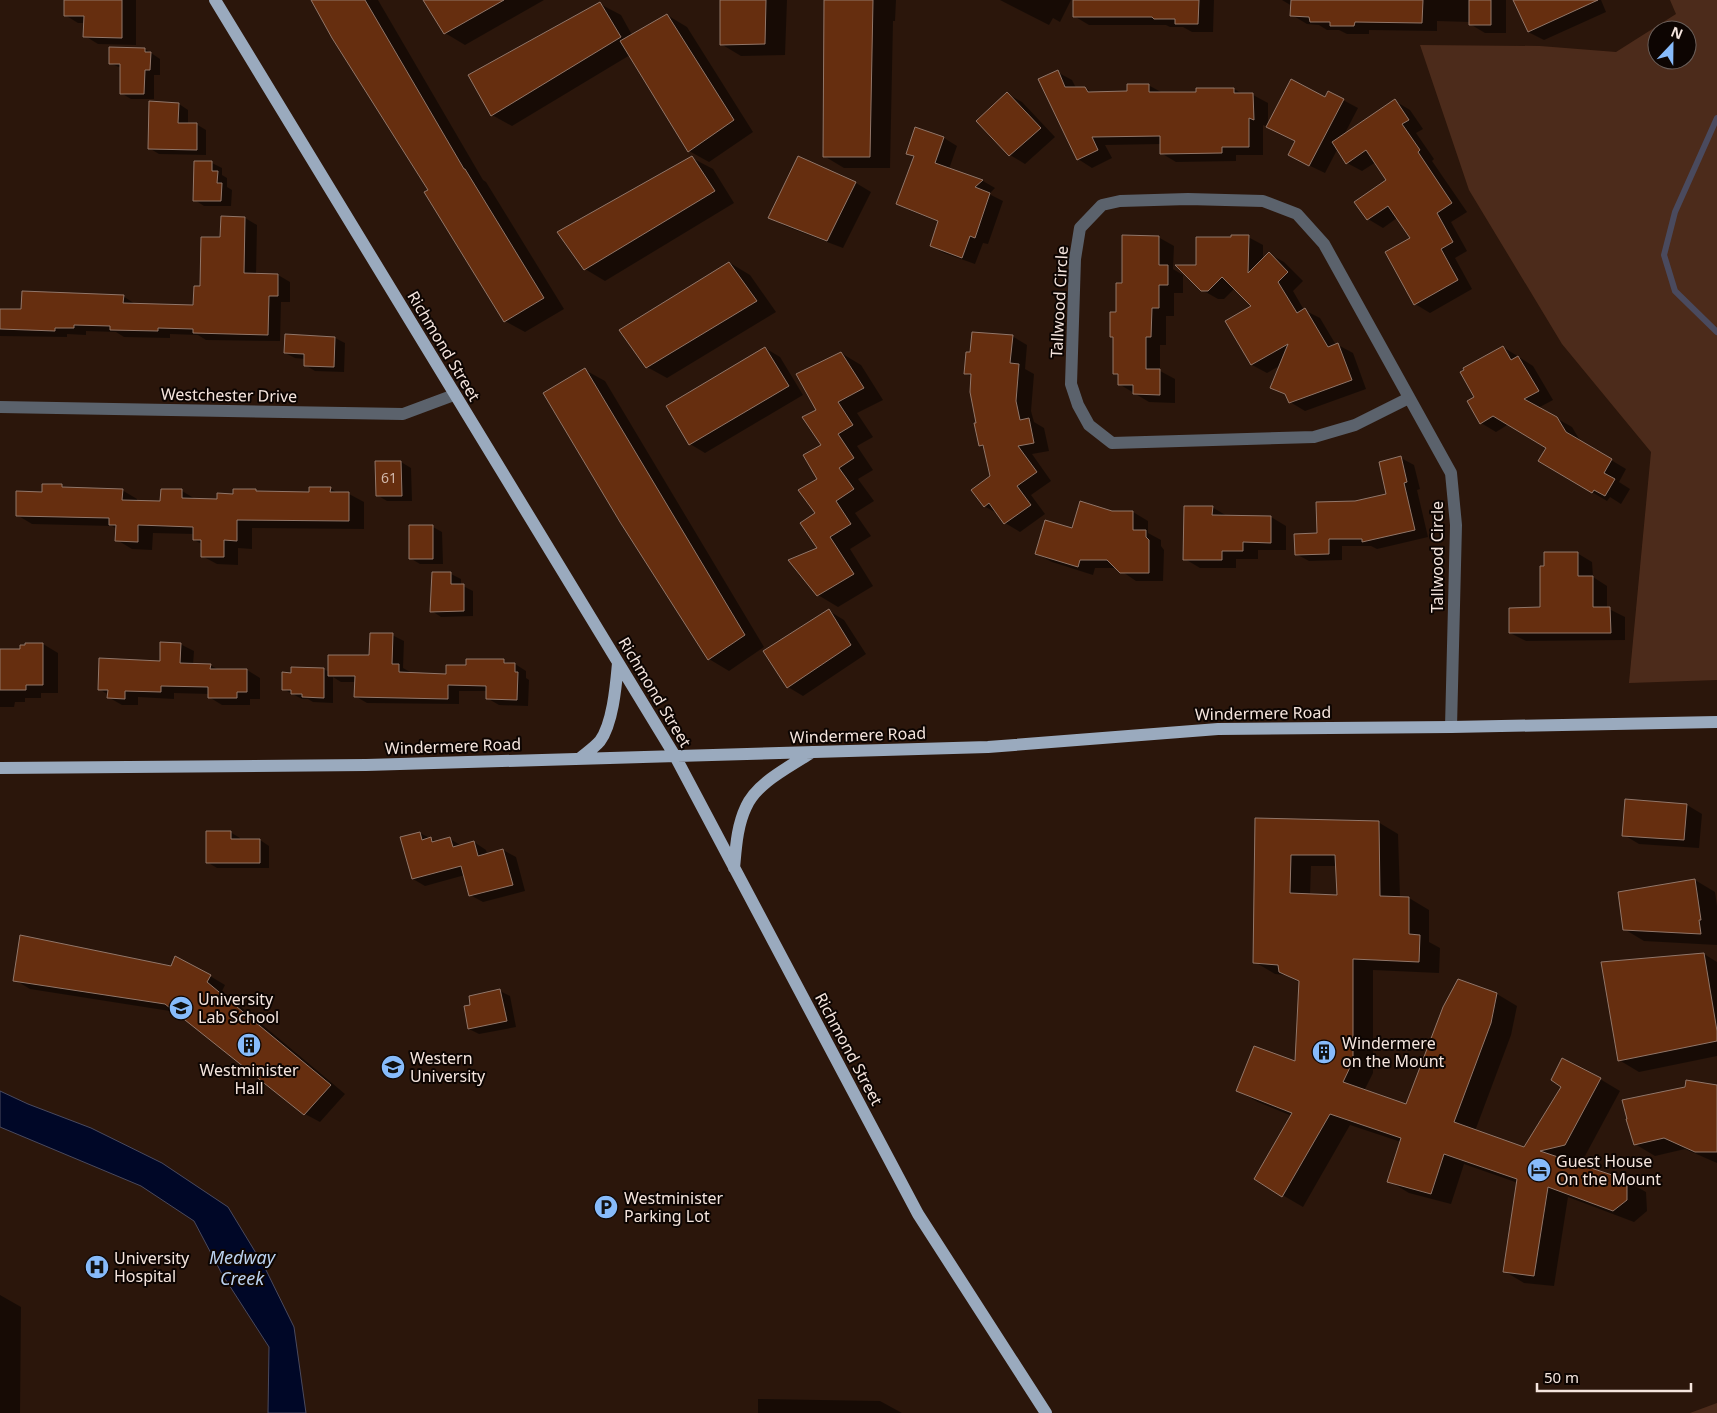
<svg xmlns="http://www.w3.org/2000/svg" width="1717" height="1413" viewBox="0 0 1717 1413" font-family="'Noto Sans',sans-serif">
  <style>
    .green { fill: #4c2b1b; fill-rule: evenodd }
    .water { fill: #000727; stroke: #4a4a5e }
    .shadow { fill: #0007; fill-rule: evenodd }
    .lines { fill: none; stroke-linecap: round; stroke-linejoin: round }
    .stream { stroke: #4a4a5e; stroke-width: 6 }
    .building { fill: #662e0f; stroke: #917669; fill-rule: evenodd }
    .minor { stroke: #5b626c; stroke-width: 12 }
    .major { stroke: #9aaabe; stroke-width: 12 }
    .labels { text-anchor: middle; stroke-width: 4; stroke-linejoin: round; paint-order: stroke }
    .number-label { font-size: 14px; fill: #d1b7aa }
    .street-label { font-size: 16px; fill: #f5e5de; stroke: #0d0502 }
    .poi-label { font-size: 16px; fill: #f5e5de; stroke: #0d0502; text-anchor: start }
    .water-label { font-size: 18px; font-style: italic; fill: #bbd2f0; stroke: #0d0502 }
  </style>
  <rect width="100%" height="100%" fill="#2b160b"/>
  <!-- green -->
  <path class="green" d="M1670,0H1717V680L1629,683L1651,452L1562,344L1469,190L1420,45L1540,46L1616,52L1676,14ZM1657,30H1687V60H1657Z
    M1717,1403V1413H1690Z"/>
  <!-- water -->
  <path class="water" d="M0,1091L28,1104L91,1128L162,1163L228,1207L265,1268L294,1327L306,1413H268L269,1347L222,1274L194,1221L141,1186L0,1127Z"/>
  <!-- shadow -->
  <path class="shadow" d="M65,0H136V45L98,44L85,36V23H78L65,15Z
    M311,0H378L483,180L486,182L564,309L525,332L505,321L429,191Z
    M425,0H544L465,45L445,33Z
    M720,0H787L785,55L741,56L721,44L722,0Z
    M825,0H896L895,21H893L890,168H844L824,156Z
    M1000,0H1071L1060,22L1053,18L1049,25Z
    M1074,0H1214L1213,32H1192L1183,27H1170L1166,25H1089L1074,16Z
    M1282,0H1506V33H1485L1470,24V22L1437,21V31L1369,30V34H1347L1339,30H1327L1319,25L1307,24L1292,15V6Z
    M1514,0H1601L1606,12L1544,40L1528,32Z
    M600,4L621,15L632,35L667,15L687,27L753,132L709,162L689,151L630,55L512,126L492,115Z
    M145,49L160,59V75H154V99H131L121,93V68L110,63Z
    M1057,72L1072,80L1076,88H1085L1093,93L1129,92L1148,85L1163,93H1198L1234,89L1244,95H1253L1268,103V127L1263,125V155H1236V161L1176,162L1161,153V144L1105,145L1112,158L1092,168L1078,159Z
    M1007,94L1022,102L1055,137L1025,164L1010,155Z
    M1326,98L1343,100L1358,108L1344,135L1395,101L1410,110L1423,129L1416,133L1434,159L1432,161L1467,212L1451,222L1467,251L1455,258L1472,289L1430,313L1415,304L1411,239L1397,218L1383,228L1368,219L1388,180L1376,162L1362,171L1347,163L1338,148L1325,173L1304,163L1296,142L1283,135Z
    M179,104L188,110V124H196L206,130V155L159,154L149,148Z
    M916,129L944,138L957,146L949,169L983,181L995,188L989,194L1003,201L988,244L983,243L975,264L944,253L931,246L939,222L911,211L898,204L914,157L908,153Z
    M692,158L713,169L734,203L605,281L585,269Z
    M799,158L856,183L871,192L843,248L785,226L770,217Z
    M212,163L222,168V175L227,178V187L232,190L231,206H204L195,200Z
    M245,218L257,225L256,275H278L290,282V302H281L280,341L206,340L198,335L170,334V338L124,337L116,332L86,331V335L67,334V337L0,336V310H23L123,296L135,304L195,306L222,238Z
    M1158,237L1174,246L1173,269L1183,275V293H1174V316H1166V345H1160V371L1175,379V403L1149,402L1119,384V376L1114,373V338L1111,336L1123,284Z
    M1248,237L1263,245V260L1269,254L1284,262L1303,281L1293,291L1304,310L1320,318L1336,345H1338L1353,353L1366,389L1305,411L1290,402L1288,396L1272,387L1281,365L1267,373L1252,365L1227,321L1253,306L1235,288L1224,299H1218L1202,290L1198,267Z
    M730,263L750,275L776,312L667,378L647,367Z
    M286,336L335,338L345,343L344,372L315,371L305,365V359L295,358L285,353Z
    M1012,336L1027,345L1025,369L1034,374L1031,411L1034,422L1044,428L1049,451L1032,454L1051,481L1031,495L1045,514L1020,532L1005,523L1000,515L984,506L991,477L985,449L980,445L972,377L965,373L972,353Z
    M1503,347L1533,366L1553,400L1538,408L1572,427L1581,442L1626,469L1619,482L1630,489L1621,504L1610,497L1607,501L1540,461L1548,447L1509,424L1496,432L1481,423L1476,397Z
    M765,348L780,357L803,395L705,453L690,444Z
    M841,353L861,365L883,400L857,413L873,437L857,446L873,470L858,479L874,501L855,513L871,536L850,549L873,586L838,607L818,595L819,548L817,513L823,445L817,410Z
    M585,370L605,381L764,647L729,671L709,659Z
    M1401,458L1414,465L1420,489L1417,490L1428,537L1377,549L1371,546H1342V560L1309,561L1296,554L1355,503L1388,495Z
    M376,462H401L411,468L412,501H387L377,495Z
    M61,485L67,489L122,490L137,499V502L161,503L182,491L197,500H219L256,491L259,492L310,493L330,488L339,494H349L364,502V529L252,528V549L238,548V565L217,564L202,556V544L194,540V534L153,533L152,550L132,549L117,540V529L112,526L32,524L17,515L43,493Z
    M1212,507L1227,516L1271,517L1286,526V550H1258V559H1236V568H1200L1185,559Z
    M1112,512H1133L1148,521V533L1161,540V546L1164,550L1163,581H1136L1117,568H1095L1093,575L1052,562L1037,554L1073,530Z
    M433,527L442,532L443,564H420L410,558Z
    M1577,553L1592,562L1593,577L1607,586V608L1625,617V640L1526,641L1510,633L1541,609L1545,567Z
    M451,574L461,579V585L473,591V616L441,617L432,611Z
    M829,611L844,620L866,654L803,696L788,687L764,651Z
    M392,635L404,641L403,668L410,672V674L447,675L467,667L503,661L509,664H515L526,671V678L529,680L528,706L499,705L487,698V691H459V704L367,703L355,696L356,682H341L333,677V703L313,702L308,699H302L283,689L292,674L323,669L330,672L370,657Z
    M43,644L58,653V693H41V698H25V702H15L14,707H0V650H21Z
    M180,644L194,651L193,665H210L219,670H247L260,678V699H250V705H222L209,697V694L174,693V699L138,697V705H122L108,697L109,695L99,689L161,662Z
    M1687,805L1702,814L1699,848L1639,844L1624,835Z
    M1256,819L1378,822L1398,834L1400,898H1409L1429,910V942L1440,948L1439,973L1373,970V1073L1364,1091L1407,1105L1459,980L1497,994L1517,1006L1511,1035L1475,1131L1525,1148L1600,1079L1620,1091L1585,1156L1566,1161L1626,1181L1646,1192L1647,1211L1634,1222L1568,1197L1554,1286L1524,1283L1504,1271L1518,1183L1464,1164L1451,1204L1409,1193L1389,1181L1401,1142L1350,1125L1303,1207L1255,1179L1292,1116L1258,1102L1238,1091L1296,1063L1300,983L1286,975L1275,974L1255,962ZM1311,866H1337L1338,896L1310,895Z
    M230,832L240,838V840H260L269,846V868H217L207,862Z
    M420,833L437,842L450,839L462,846L474,842L486,850L487,854L503,850L516,857L525,891L483,902L470,895L465,875L425,886L413,879Z
    M1695,880L1715,892L1717,906V945L1644,941L1624,929Z
    M1704,954L1717,962V1056L1639,1072L1619,1060Z
    M210,976L225,985L222,991L345,1094L320,1122L305,1114L176,1012L30,989L15,980Z
    M500,991L510,996L516,1027L479,1034L469,1029L472,1006Z
    M1717,1087V1163L1685,1149L1655,1156L1635,1144L1629,1120Z
    M0,1295L21,1307L20,1413H0Z
    M758,1399L880,1401L902,1413H758Z"/>
  <g class="lines">
    <!-- stream -->
    <path class="stream" d="M1717,118L1675,212L1664,255L1675,291L1717,332"/>
  </g>
  <!-- building -->
  <path class="building" d="M64,0H122V38L83,37L84,16H64Z
    M311,0H365L464,169H465L544,298L504,322L424,192L428,190L332,38Z
    M423,0H504L444,34Z
    M720,0H766L765,44L720,45Z
    M824,0H873L870,157H823Z
    M1073,0H1199L1198,24H1175V19H1154L1152,17H1073Z
    M1291,0H1423L1422,23L1355,22L1354,26H1330V22H1310L1309,17L1290,16Z
    M1469,0H1491V25H1469Z
    M1513,0H1598L1528,32Z
    M600,2L621,37L491,116L468,75Z
    M667,14L734,120L688,152L620,41Z
    M109,47L145,48V52H151L150,70H145L144,94H120V64H109Z
    M1058,70L1065,87H1085L1088,92L1127,91V84H1149V92H1196V88H1234V93H1253L1254,120L1249,118V147H1222V153L1160,154V136L1092,137L1098,150L1077,160L1038,79Z
    M1291,79L1325,97L1328,91L1344,99L1309,166L1288,155L1295,141L1266,127Z
    M1007,92L1041,128L1009,156L976,121Z
    M1395,99L1409,120L1402,124L1420,150L1418,152L1452,203L1437,213L1453,242L1441,249L1458,280L1414,305L1385,252L1410,238L1388,206L1367,220L1354,202L1386,180L1366,150L1346,164L1332,142Z
    M149,101L179,103L178,123H197V150L148,149Z
    M915,127L944,137L935,163L983,180L975,187L990,193L975,238L970,236L962,258L930,246L938,221L896,204L914,156L906,154Z
    M692,156L715,191L584,270L557,232Z
    M798,156L856,182L827,241L768,218Z
    M194,161H212V171H218L217,183H222L221,201H193Z
    M221,216L245,217L244,273L278,274V296H269L268,335L193,333V329L158,328V331L110,330V326L74,325V328H55V331L0,329V309H21L22,291L124,295L123,303L193,305L194,286H200L201,237H220Z
    M1122,235L1159,236V265H1168V285H1159V308H1152L1151,337H1146V369H1160V395L1133,394V385H1118V374H1113V337H1110V312H1116V283H1122Z
    M1231,235H1249L1248,273L1269,252L1288,272L1278,282L1297,313L1305,308L1328,347L1338,343L1352,380L1289,403L1285,394L1270,388L1288,344L1251,365L1225,321L1251,306L1222,277L1208,291H1201L1175,265H1196V237H1231Z
    M729,262L757,301L646,368L619,330Z
    M972,332L1013,335L1010,363L1019,364L1016,401L1020,420L1029,418L1034,443L1018,446L1037,472L1017,486L1031,505L1004,524L989,503L984,507L971,490L990,476L983,445L979,446L974,423H976L970,392L971,374H964L966,352H970Z
    M285,334L335,337L334,367L304,366V354L284,353Z
    M1503,346L1511,360L1518,356L1539,391L1524,399L1557,417L1566,432L1612,459L1604,473L1615,479L1605,496L1594,490L1592,493L1538,461L1546,448L1493,416L1480,424L1467,401L1474,397L1460,372L1464,370L1463,368Z
    M765,347L789,386L689,445L666,406Z
    M841,352L864,388L838,402L853,425L838,434L854,458L839,468L854,489L836,501L851,524L830,537L854,574L817,596L788,560L817,548L800,523L815,513L798,490L817,479L803,455L821,445L802,417L816,410L796,374Z
    M585,368L745,635L708,660L620,522L543,393Z
    M1401,456L1407,482L1404,483L1415,530L1362,542V539H1329V554L1295,555L1294,534L1317,533L1316,502L1355,501L1386,494L1379,462Z
    M375,461H401L402,496H376Z
    M42,484H62V487L123,489L122,500L160,501L161,489H182V498L217,499V493L233,494V489H256V491L309,492V487H331L330,492H349V521L237,520V541L224,540V557H201V540H193V527L138,525V542L115,541L116,525H109V518L16,516V491L42,492Z
    M1080,501L1112,511H1133V530H1146V537L1149,540V573H1120L1107,560H1080L1078,567L1035,554L1045,520L1072,528Z
    M1184,506H1213L1212,515L1271,516V543L1243,542V551H1222V560H1183Z
    M409,525H433V559H409Z
    M1544,552H1578V576H1593V607H1610L1611,633H1509V608L1540,607V566H1544Z
    M432,572H451V584H464V611L430,612Z
    M829,609L851,645L787,688L763,651Z
    M370,633H393L392,664H399V672L446,674V665H466V659H504V663H515V672H518L517,700L486,699V686L448,685V699L354,697L355,676H328V655H369Z
    M160,642L181,643L180,663L211,664L210,669H247V692H237V698H208V687L161,686V692L125,691V699L107,698L108,690H98L99,658L160,661Z
    M25,643H43V685H26V690H0V649H20V645H25Z
    M291,667L324,668V698L302,697V694H291V690H282V672L291,673Z
    M1625,799L1687,804L1684,840L1622,836Z
    M1255,818L1379,821L1380,896L1409,897V934L1420,935L1419,962L1353,959V1061L1343,1082L1406,1104L1443,1007L1458,979L1497,993L1491,1023L1454,1122L1524,1147L1561,1087L1551,1080L1562,1058L1601,1078L1565,1145L1540,1151L1627,1180V1200L1613,1211L1548,1187L1534,1276L1503,1272L1517,1179L1444,1154L1431,1194L1387,1182L1401,1138L1330,1114L1282,1197L1254,1179L1292,1113L1236,1091L1254,1046L1295,1061L1299,981L1279,972L1278,965L1253,963ZM1291,855H1335L1337,895L1290,893Z
    M206,831H231V839H260V863H206Z
    M420,832L422,840L431,837L432,842L450,837L453,847L474,841L478,856L503,849L513,885L469,896L461,866L412,879L400,837Z
    M1695,879L1701,920H1699L1701,934L1623,930L1618,892Z
    M20,935L171,966L175,956L211,975L207,982L331,1085L304,1115L165,1004L13,981Z
    M1704,953L1717,1031V1041L1618,1061L1601,962Z
    M500,989L507,1021L468,1029L464,1006L470,1005L469,996Z
    M1686,1080L1717,1085V1152H1695L1664,1138L1634,1145L1626,1119H1627L1622,1100L1685,1087Z"/>
  <g class="lines">
    <!-- minor -->
    <path class="minor" d="M1409,398L1355,425L1314,437L1112,443L1089,425L1078,405L1071,384L1075,259L1080,228L1102,205L1120,201L1188,199L1263,201L1297,214L1324,244L1451,473L1456,525L1451,727
      M0,407L403,414L454,395"/>
    <!-- major -->
    <path class="major" d="M215,0L675,756L918,1214L1046,1413
      M579,759C586,753 594,748 600,741C613,723 616,685 618,663
      M0,768L366,765L988,747L1218,729L1451,727L1717,722
      M734,868C736,847 737,826 746,807C757,782 790,767 812,752"/>
  </g>
  <!-- icons -->
  <defs>
    <g id="school-disc" transform="scale(1.25)"><circle r="9.5" fill="#87bbfb" stroke="#0d0502"/><path d="M0-5L7-2L0 1L-7-2ZM-4 1L0 2.5L4 1V4Q0 6-4 4Z" fill="#111"/></g>
    <g id="building-disc" transform="scale(1.25)"><circle r="9.5" fill="#87bbfb" stroke="#0d0502"/><path d="M-4-6H4V6H1V3H-1V6H-4ZM-2.5-4.3h1.7v1.8h-1.7ZM.8-4.3h1.7v1.8H.8ZM-2.5-1h1.7V.8h-1.7ZM.8-1h1.7V.8H.8Z" fill="#111"/></g>
    <g id="university-disc" transform="scale(1.25)"><circle r="9.5" fill="#87bbfb" stroke="#0d0502"/><path d="M0-5L7-2L0 1L-7-2ZM-4 1L0 2.5L4 1V4Q0 6-4 4Z" fill="#111"/></g>
    <g id="hotel-disc" transform="scale(1.25)"><circle r="9.5" fill="#87bbfb" stroke="#0d0502"/><path d="M-6-4.5h1.5V1H6V5H4.5V3h-9V5H-6ZM-4 0a1.8 1.8 0 1 1 3.6 0ZM.5 0V-2.5h3Q6-2.5 6 0Z" fill="#111"/></g>
    <g id="parking-disc" transform="scale(1.25)"><circle r="9.5" fill="#87bbfb" stroke="#0d0502"/><path d="M-3.5-5.5H1a3.5 3.5 0 0 1 0 7H-1V5.5H-3.5ZM-1-3.4V-.6H.8a1.4 1.4 0 0 0 0-2.8Z" fill="#111"/></g>
    <g id="hospital-disc" transform="scale(1.25)"><circle r="9.5" fill="#87bbfb" stroke="#0d0502"/><path d="M-5-5h3v3.5h4V-5h3V5h-3V1.5h-4V5h-3Z" fill="#111"/></g>
  </defs>
  <g fill-rule="evenodd">
    <use href="#school-disc" x="181" y="1008"/>
    <use href="#building-disc" x="249" y="1045"/>
    <use href="#building-disc" x="1324" y="1052"/>
    <use href="#university-disc" x="393" y="1067"/>
    <use href="#hotel-disc" x="1539" y="1170"/>
    <use href="#parking-disc" x="606" y="1207"/>
    <use href="#hospital-disc" x="97" y="1267"/>
  </g>
  <g class="labels">
    <!-- number labels -->
    <g class="number-label">
      <text x="389" y="483">61</text>
    </g>
    <!-- street labels -->
    <g class="street-label">
      <text transform="translate(1059 302) rotate(-87)" y="6">Tallwood Circle</text>
      <text transform="translate(444 346) rotate(59)" y="6">Richmond Street</text>
      <text transform="translate(229 395) rotate(1)" y="6">Westchester Drive</text>
      <text transform="translate(1437 557) rotate(-90)" y="6">Tallwood Circle</text>
      <text transform="translate(655 692) rotate(59)" y="6">Richmond Street</text>
      <text transform="translate(1263 713) rotate(-1)" y="6">Windermere Road</text>
      <text transform="translate(858 735) rotate(-2)" y="6">Windermere Road</text>
      <text transform="translate(453 746) rotate(-2)" y="6">Windermere Road</text>
      <text transform="translate(849 1049) rotate(62)" y="6">Richmond Street</text>
    </g>
    <!-- poi labels -->
    <g class="poi-label">
      <text x="198" y="1005">University<tspan x="198" dy="18">Lab School</tspan></text>
      <text x="1342" y="1049">Windermere<tspan x="1342" dy="18">on the Mount</tspan></text>
      <text x="410" y="1064">Western<tspan x="410" dy="18">University</tspan></text>
      <text x="249" y="1076" text-anchor="middle">Westminister<tspan x="249" dy="18">Hall</tspan></text>
      <text x="1556" y="1167">Guest House<tspan x="1556" dy="18">On the Mount</tspan></text>
      <text x="624" y="1204">Westminister<tspan x="624" dy="18">Parking Lot</tspan></text>
      <text x="114" y="1264">University<tspan x="114" dy="18">Hospital</tspan></text>
    </g>
    <!-- water labels -->
    <g class="water-label">
      <text x="242" y="1264">Medway<tspan x="242" dy="21">Creek</tspan></text>
    </g>
  </g>
  <!-- north arrow -->
  <g transform="translate(1672 45) rotate(22)"><circle r="24" fill="#0d0502" stroke="#6a5f5a"/>
  <path d="M0-4L9 19L0 12L-9 19Z" fill="#87bbfb"/>
  <text y="-8" font-size="14" font-weight="bold" text-anchor="middle" fill="#f5e5de">N</text>
  </g>
  <!-- scale -->
  <path d="M1537 1383v8h154v-8" fill="none" stroke="#f5e5de" stroke-width="2.5"/>
  <text x="1544" y="1383" font-size="15" fill="#f5e5de" stroke="#0d0502" stroke-width="4" paint-order="stroke">50 m</text>
</svg>
